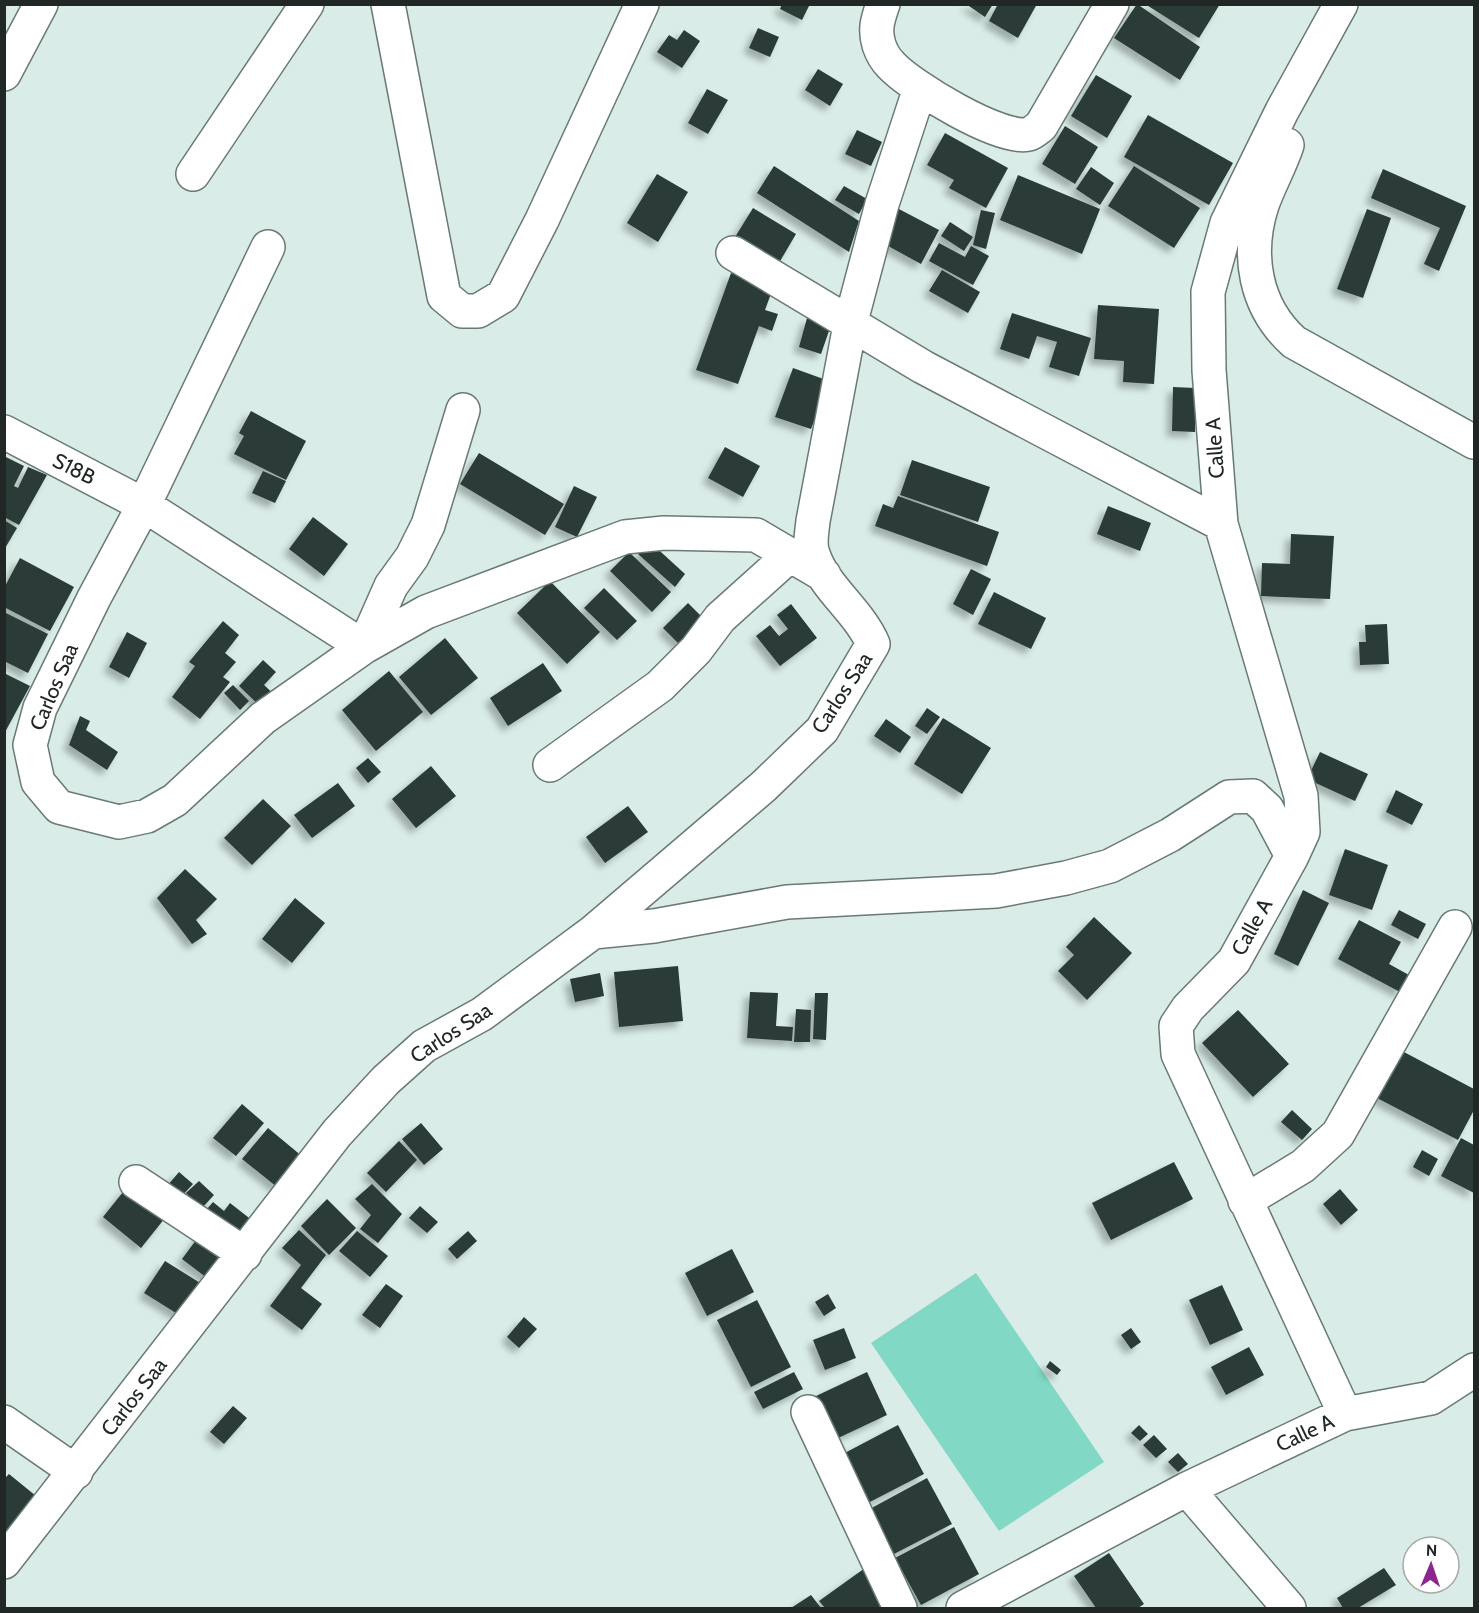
<svg xmlns="http://www.w3.org/2000/svg" width="1479" height="1613" viewBox="0 0 1479 1613" font-family="Cabin,sans-serif">
  <style>
    .green { fill: #80d8c5 }
    .building { fill: #2b3a37; filter: url(#shadow) }
    .lines { fill: none; stroke-linecap: round; stroke-linejoin: round }
    .minor-casing { stroke: #697a76; stroke-width: 36 }
    .minor { stroke: #fff; stroke-width: 33 }
    .labels { text-anchor: middle; stroke-width: 6; stroke-linejoin: round; paint-order: stroke }
    .street-label { font-size: 21px; fill: #202725; stroke: #fff }
  </style>
  <defs>
    <filter id="shadow"><feDropShadow dx="-5.5" dy="5.5" stdDeviation="3" flood-color="#0004"/></filter>
  </defs>
  <rect width="100%" height="100%" fill="#d9ece7"/>
  <!-- green -->
  <path class="green" d="M976,1273L1104,1462L999,1531L871,1343Z"/>
  <!-- building -->
  <path class="building" d="M782,4H810L802,20L780,9Z
    M966,4H993L985,17Z
    M998,4H1037L1018,38L989,21Z
    M1137,4L1200,47L1180,80L1114,38Z
    M1145,4H1220L1199,38Z
    M758,28L779,37L770,57L749,48Z
    M684,30L700,41L682,68L657,52L669,35L677,40Z
    M818,69L843,84L830,106L805,90Z
    M1096,75L1132,96L1107,138L1071,116Z
    M707,89L728,100L708,134L688,123Z
    M1148,115L1233,163L1209,205L1124,157Z
    M1065,126L1098,147L1075,184L1042,164Z
    M857,130L882,142L871,166L845,154Z
    M945,133L1008,168L986,208L949,188L954,180L927,165Z
    M774,166L859,221L849,252L757,193Z
    M1134,166L1200,208L1174,248L1108,206Z
    M1091,167L1114,183L1100,205L1076,189Z
    M1383,169L1466,206L1439,271L1424,264L1440,228L1371,198Z
    M657,174L688,192L658,242L627,223Z
    M1018,175L1100,209L1082,254L1000,220Z
    M844,186L867,199L859,214L835,200Z
    M753,208L796,234L776,268L732,242Z
    M897,208L939,230L921,264L879,241Z
    M1367,209L1391,218L1363,298L1337,289Z
    M981,210L995,213L986,249L973,245Z
    M950,222L973,237L964,251L941,236Z
    M939,243L965,257L971,246L989,256L973,285L929,261Z
    M942,270L980,292L968,313L929,291Z
    M731,273L773,288L765,310L778,314L772,331L759,326L738,384L696,370Z
    M1098,305L1159,309L1154,384L1123,382L1124,361L1094,359Z
    M1012,313L1091,338L1079,376L1049,367L1057,342L1037,336L1029,359L1000,349Z
    M807,318L831,325L821,354L799,347Z
    M793,368L829,381L811,429L775,417Z
    M1173,387L1195,388V432L1172,431Z
    M251,411L306,441L286,480L234,454L244,436L239,433Z
    M725,447L760,466L743,497L708,478Z
    M479,453L564,504L545,535L460,484Z
    M4,456L24,466L14,486L18,488L28,467L47,475L19,525L4,517Z
    M912,460L990,487L978,522L900,495Z
    M263,471L286,481L275,503L252,493Z
    M574,486L597,497L577,537L555,527Z
    M898,496L999,532L987,566L875,526L883,504L893,508Z
    M1108,506L1151,523L1140,551L1097,534Z
    M313,517L348,544L324,576L289,549Z
    M4,520L17,528L4,550Z
    M1291,534L1334,536L1330,599L1261,596L1262,563L1290,564Z
    M650,542L685,574L675,587L638,554Z
    M629,552L671,592L652,612L610,571Z
    M20,558L74,587L50,631L4,607V588Z
    M971,569L991,579L973,615L953,604Z
    M550,581L600,632L567,664L517,613Z
    M604,588L637,621L617,640L584,608Z
    M994,592L1046,618L1031,649L978,624Z
    M688,603L706,621L681,646L663,628Z
    M791,604L817,638L780,666L756,636L770,625L779,636L788,629L777,615Z
    M4,612L48,634L28,673L4,661Z
    M223,621L239,635L225,653L236,662L223,677L230,682L200,719L172,697L195,666L189,662Z
    M1387,624L1389,664L1360,665L1359,642H1366L1365,625Z
    M127,632L147,643L129,678L109,667Z
    M445,638L478,678L431,715L399,677Z
    M263,660L276,672L264,685L277,697L265,711L239,686Z
    M543,663L562,691L508,726L490,698Z
    M389,671L423,712L376,751L342,710Z
    M4,673L30,686L4,734Z
    M233,685L249,701L240,710L224,693Z
    M927,708L940,717L927,734L915,726Z
    M80,716L90,721L86,730L118,752L107,770L69,745Z
    M943,718L991,748L962,794L914,764Z
    M886,719L911,737L900,753L874,736Z
    M1320,752L1368,774L1355,801L1307,779Z
    M368,758L381,772L368,783L356,768Z
    M431,766L456,796L416,828L392,799Z
    M338,783L355,806L312,838L294,815Z
    M1396,790L1423,804L1412,825L1386,812Z
    M263,799L291,826L252,865L224,838Z
    M628,806L648,832L605,863L586,837Z
    M1345,849L1388,865L1372,910L1329,895Z
    M185,869L217,899L196,920L207,934L192,944L157,898Z
    M1303,890L1329,903L1298,966L1274,954Z
    M295,898L325,923L292,963L262,939Z
    M1399,910L1426,924L1418,939L1391,925Z
    M1094,917L1132,953L1087,1000L1058,971L1074,955L1066,947Z
    M1359,920L1401,942L1389,964L1409,975L1400,992L1338,959Z
    M678,966L683,1021L619,1027L614,972Z
    M600,973L604,996L575,1002L570,979Z
    M750,992L778,993L776,1026L793,1027L792,1041L747,1038Z
    M815,993H828L826,1040L813,1039Z
    M796,1009L811,1010L810,1042H794Z
    M1238,1010L1289,1064L1253,1097L1202,1043Z
    M1402,1051L1474,1089V1110L1458,1140L1377,1098Z
    M242,1104L264,1123L236,1156L213,1138Z
    M1292,1110L1312,1129L1302,1140L1281,1122Z
    M421,1123L443,1149L424,1165L402,1139Z
    M268,1128L303,1157L277,1187L242,1159Z
    M1461,1138L1474,1145V1193L1441,1176Z
    M399,1141L417,1160L386,1192L367,1173Z
    M1422,1150L1438,1159L1429,1176L1413,1167Z
    M1174,1162L1193,1199L1111,1240L1092,1203Z
    M179,1172L193,1184L175,1203L162,1192Z
    M199,1181L214,1195L202,1208L186,1193Z
    M372,1184L402,1214L378,1243L360,1229L371,1215L355,1199Z
    M127,1187L165,1218L141,1248L103,1217Z
    M1340,1189L1358,1210L1341,1225L1323,1204Z
    M327,1199L356,1228L329,1255L301,1226Z
    M213,1202L224,1211L230,1203L253,1221L234,1243L201,1216Z
    M420,1206L438,1222L427,1233L409,1218Z
    M299,1230L326,1255L301,1288L322,1304L302,1330L270,1306L301,1265L282,1248Z
    M357,1231L388,1256L370,1277L339,1251Z
    M468,1231L477,1241L457,1259L448,1249Z
    M202,1232L231,1253L211,1281L182,1259Z
    M732,1249L754,1292L707,1316L685,1273Z
    M165,1261L205,1286L184,1318L144,1293Z
    M386,1284L403,1296L380,1328L362,1315Z
    M1222,1285L1243,1330L1210,1345L1189,1300Z
    M828,1294L836,1308L824,1316L815,1302Z
    M757,1300L791,1367L751,1387L717,1320Z
    M524,1317L537,1329L519,1348L507,1337Z
    M844,1328L856,1358L825,1370L813,1340Z
    M1131,1328L1141,1342L1131,1349L1121,1335Z
    M1249,1347L1264,1375L1226,1395L1211,1367Z
    M1050,1361L1061,1370L1057,1375L1046,1367Z
    M794,1372L803,1389L763,1409L754,1392Z
    M867,1372L887,1415L836,1439L816,1396Z
    M233,1406L247,1418L224,1444L210,1432Z
    M898,1425L924,1474L864,1505L839,1456Z
    M1139,1425L1148,1434L1140,1441L1131,1433Z
    M1154,1435L1167,1449L1156,1458L1143,1445Z
    M1178,1453L1188,1464L1178,1472L1168,1462Z
    M9,1474L36,1496L4,1534V1479Z
    M927,1478L952,1524L892,1555L868,1510Z
    M954,1527L979,1574L921,1605L895,1558Z
    M1109,1553L1144,1604L1138,1608H1096L1074,1576Z
    M865,1568L887,1608H825L819,1601Z
    M1384,1568L1396,1585L1358,1608H1343L1337,1598Z
    M811,1595L821,1608H791Z"/>
  <g class="lines">
    <!-- minor casing -->
    <g class="minor-casing">
      <path id="minor" d="M388,4L444,296L462,311H478L503,296L542,220L642,4
        M883,4C878,19 874,29 879,45C881,51 886,60 891,65C910,86 1002,142 1029,134C1033,133 1038,128 1041,126L1112,4
        M1341,4L1282,111L1227,223L1208,292L1209,370L1221,524L1301,796L1303,832L1292,856L1234,961L1188,1008L1176,1026L1178,1054L1184,1067L1345,1414
        M4,74L41,4
        M1287,145C1280,166 1269,185 1262,205C1246,255 1255,307 1294,342L1474,442
        M193,174L307,4
        M268,247L144,505L94,598L40,708L30,745L38,782L59,807L119,822L147,816L175,800L263,718L364,647L426,612L625,537L664,533L756,535L824,575
        M733,253L923,367L1221,524
        M4,432L144,505L364,647L391,586L412,557L428,525L463,410
        M550,765L660,686L696,650L720,618L790,555
        M593,932L654,926L787,902L996,891L1066,878L1110,866L1170,835L1229,797L1253,796L1267,809L1292,856
        M136,1182L245,1254
        M1245,1201L1303,1166L1338,1134L1455,927
        M808,1412L900,1608
        M4,1422L76,1472
        M1187,1489L1289,1608
        M4,1562L337,1133L386,1080L424,1046L482,1014L593,932L764,786L822,730L873,644C859,611 824,588 813,554C809,544 812,532 813,521L850,325L882,204L920,88
        M963,1608L1187,1489L1345,1414L1431,1398L1474,1370"/>
    </g>
    <!-- minor -->
    <use href="#minor" class="minor"/>
  </g>
  <g class="labels">
    <!-- street labels -->
    <g class="street-label">
      <text transform="translate(1215 448) rotate(-94)" y="7">Calle A</text>
      <text transform="translate(74 469) rotate(27)" y="7">S18B</text>
      <text transform="translate(54 687) rotate(-67)" y="7">Carlos Saa</text>
      <text transform="translate(842 693) rotate(-57)" y="7">Carlos Saa</text>
      <text transform="translate(1252 927) rotate(-61)" y="7">Calle A</text>
      <text transform="translate(451 1033) rotate(-33)" y="7">Carlos Saa</text>
      <text transform="translate(134 1397) rotate(-52)" y="7">Carlos Saa</text>
      <text transform="translate(1305 1433) rotate(-25)" y="7">Calle A</text>
    </g>
  </g>
  <!-- border -->
  <rect width="1479" height="1613" fill="none" stroke="#202725" stroke-width="12"/>
  <!-- north arrow -->
  <g transform="translate(1431 1565) rotate(2)"><circle r="28" fill="#ffffff" stroke="#a6a9a8" stroke-width="1.5"/>
  <path d="M0-4.5L10 22L0 15L-10 22Z" fill="#8d268c"/>
  <text y="-9" font-size="16" font-weight="bold" text-anchor="middle" fill="#202725">N</text>
  </g>
</svg>
